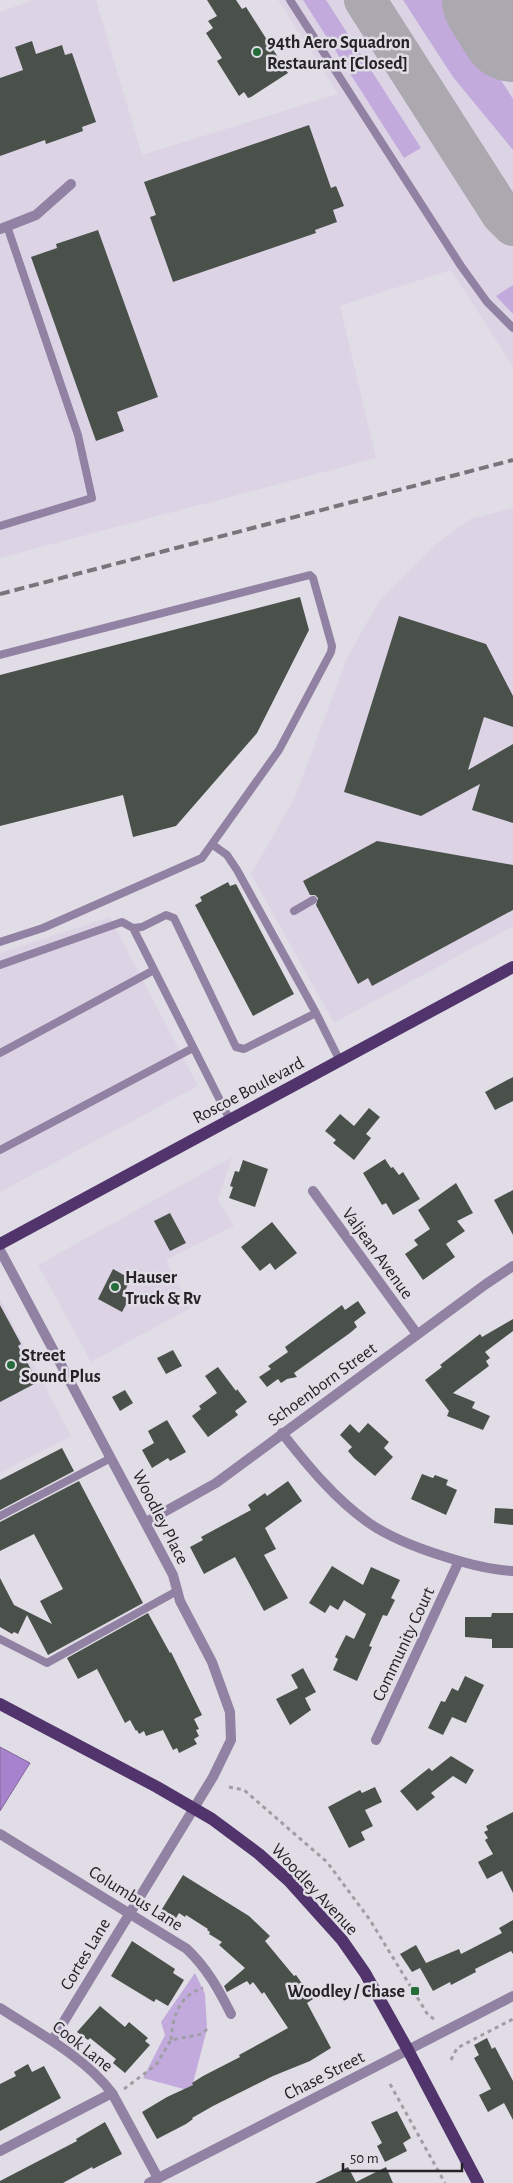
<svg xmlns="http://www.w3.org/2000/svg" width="513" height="2183" viewBox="0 0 513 2183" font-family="'Alegreya Sans',sans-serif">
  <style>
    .built { fill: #dcd4e5 }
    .green { fill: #c2aadc }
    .water { fill: #a883cd; stroke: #81669b }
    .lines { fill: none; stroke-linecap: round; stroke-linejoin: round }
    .taxiway { stroke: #aca8b0; stroke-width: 42 }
    .runway { stroke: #aca8b0; stroke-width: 106 }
    .building { fill: #4a514b }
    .path { stroke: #a09da4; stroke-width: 3; stroke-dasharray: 4 4; stroke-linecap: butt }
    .service { stroke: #9181a2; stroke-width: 8 }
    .minor { stroke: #9181a2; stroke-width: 10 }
    .tertiary { stroke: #9181a2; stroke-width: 10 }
    .primary { stroke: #51346c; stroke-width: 12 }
    .rail { stroke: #77747b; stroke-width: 4; stroke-dasharray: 10 5; stroke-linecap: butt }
    .poi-dot { fill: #246c39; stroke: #e1dde6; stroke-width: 2 }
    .labels { text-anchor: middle; stroke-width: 5; stroke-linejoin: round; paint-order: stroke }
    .poi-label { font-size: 18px; font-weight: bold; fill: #252327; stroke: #e1dde6; text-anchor: start }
    .street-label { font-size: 18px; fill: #252327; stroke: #e1dde6 }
  </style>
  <rect width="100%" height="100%" fill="#e1dde6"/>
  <!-- built -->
  <path class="built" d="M34,0H96L142,155L338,94L278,0H513V367L451,270L340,306L376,458L0,558V12Z
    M513,508V926L334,1023L251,874L294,799L347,658L379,601L436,544L470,519Z
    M110,917L198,1086L0,1192V953Z
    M232,1157L218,1200L234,1226L166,1260L191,1308L91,1362L38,1265Z
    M0,1299L71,1436L0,1473Z"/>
  <!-- green -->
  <path class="green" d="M303,0H326L421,148L404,158Z
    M403,0H450L513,99V150L453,77Z
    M513,285V314L496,296Z
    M195,1973L205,1994L207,2029L191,2091L143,2078L165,2035L161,2022Z"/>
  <!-- water -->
  <path class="water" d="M0,1747L30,1763L0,1811Z"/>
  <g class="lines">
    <!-- taxiway -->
    <path class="taxiway" d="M365,0L502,214L513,225"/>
    <!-- runway -->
    <path class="runway" d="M495,0L513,29"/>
  </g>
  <!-- building -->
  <path class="building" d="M207,0H236L242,9L246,7L288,73L251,97L248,98L244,92L239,96L217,61L222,58L206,33L213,28L208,21L217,16Z
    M32,41L36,54L62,45L65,55L72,53L96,122L82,127L83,131L46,144L45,140L0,156V78L23,70L15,47Z
    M309,125L331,188L336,186L344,206L333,210L337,222L315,230L316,233L173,282L150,217L156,215L144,182Z
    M98,230L158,397L117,412L124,431L96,441L31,257L57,248L56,244Z
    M300,597L309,630L257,733L176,826L133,837L123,795L0,826V675Z
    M399,616L486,644L513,696V727L484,717L468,770L513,744V823L472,810L480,784L421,816L344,792Z
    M377,841L513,865V910L372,986L368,978L358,984L316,905L318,898L315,895H310L303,881Z
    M228,882L230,886L236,884L294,994L253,1016L195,905L202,901L200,897Z
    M513,1077V1101L495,1110L485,1092Z
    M369,1108L380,1117L366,1134L371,1138L354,1160L333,1143L336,1140L325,1131L340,1114L354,1126Z
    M385,1159L391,1168L393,1167L399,1175L403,1172L420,1199L393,1215L386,1203L382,1205L363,1173Z
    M243,1160L268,1169L255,1207L229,1198L233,1187L230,1186L235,1171L239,1172Z
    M456,1183L473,1213L457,1221L465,1231L446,1244L455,1257L423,1280L405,1254L418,1245L414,1240L430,1229L418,1210Z
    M513,1190V1235L494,1200Z
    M170,1213L186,1243L170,1251L154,1221Z
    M272,1222L297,1253L275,1270L270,1263L260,1271L241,1247Z
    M113,1269L131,1279L122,1296L129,1299L122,1312L98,1299Z
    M358,1301L366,1313L354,1322L357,1327L350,1333L294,1373L297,1377L287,1379L281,1383L278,1379L267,1387L259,1377L271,1369L268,1366L288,1352L285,1347L342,1305L345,1310Z
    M0,1305L21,1344L18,1346L38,1382L0,1402Z
    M513,1319V1331L485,1352L490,1358L486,1361L489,1366L453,1393L475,1402L472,1408L490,1416L483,1430L447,1416L449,1411L425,1380L442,1367L440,1365L480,1334L482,1337Z
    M173,1350L182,1366L166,1374L157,1358Z
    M218,1367L236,1391L237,1389L247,1402L235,1411L238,1415L208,1437L192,1416L201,1409L199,1406L217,1393L205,1376Z
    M125,1390L133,1403L120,1411L112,1397Z
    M167,1420L186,1452L170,1461L168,1458L152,1468L142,1450L154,1443L148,1431Z
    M368,1423L389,1442L384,1448L393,1457L375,1476L354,1458L348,1451L352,1447L340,1435L350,1424L359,1433Z
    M62,1448L74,1471L0,1510V1480Z
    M422,1474L433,1478L435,1475L448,1480L446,1485L457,1490L446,1515L411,1499Z
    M79,1481L143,1603L48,1655L27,1615L18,1634L14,1632L12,1634L0,1627V1578L14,1605L52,1624L40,1601L63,1589L34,1534L0,1551V1522Z
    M288,1481L302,1501L265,1528L276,1549L264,1555L288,1598L264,1611L235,1557L204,1574L190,1547L203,1540L201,1537L251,1510L248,1505L265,1493L267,1496Z
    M495,1508L513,1509V1525L494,1523Z
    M332,1566L363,1585L371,1567L400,1580L391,1598L395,1600L387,1616L383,1615L369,1646L372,1647L357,1681L333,1670L338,1659L335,1657L346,1635L354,1639L366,1614L344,1600L338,1610L330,1605L325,1613L309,1603Z
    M148,1613L170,1653L171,1652L202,1715L194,1719L199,1729L196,1730L199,1736L194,1739L197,1744L179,1753L177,1748L173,1750L163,1730L146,1736L144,1731L139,1734L137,1730L136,1731L130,1720L125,1723L97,1669L78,1679L67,1658Z
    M492,1613H513V1648H492V1639L465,1637V1617H491Z
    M303,1668L316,1692L305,1698L311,1710L290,1725L276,1699L298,1688L291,1675Z
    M465,1676L484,1685L466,1723L452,1717L443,1735L428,1728L441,1701L445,1702L452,1688L458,1691Z
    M451,1756L474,1770L466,1784L453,1776L431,1793L435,1797L417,1811L400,1791L429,1768L432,1771Z
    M375,1787L382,1802L365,1810L373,1826L361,1832L365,1840L349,1848L328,1807L360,1790L362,1793Z
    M513,1812V1893L502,1871L487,1879L478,1862L493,1854L485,1840L488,1838L484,1832L488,1830L486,1826Z
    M183,1875L249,1916L270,1936L265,1941L294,1976L296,1975L313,1999L307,2003L331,2048L310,2061L273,2076L213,2106L192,2118L193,2119L186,2124L157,2139L142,2112L167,2097L193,2085L192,2083L203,2076L240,2057L239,2055L288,2028L264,1992L262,1994L253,1982L250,1985L247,1981L227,1992L224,1986L245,1968L219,1945L222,1942L209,1934L210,1932L207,1930L208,1929L186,1915L185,1917L179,1913L176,1918L162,1909Z
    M513,1920V1954L511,1951L475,1969L476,1972L451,1985L450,1982L433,1991L420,1968L412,1972L400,1954L416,1945L426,1963L459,1949L461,1954L502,1933L499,1928Z
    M132,1941L169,1965L175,1969L173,1973L184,1980L168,2006L156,1999L154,2002L111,1976Z
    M100,2006L125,2027L129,2022L148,2038L145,2041L150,2045L125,2073L113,2063L116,2059L90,2038L88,2040L77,2032Z
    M487,2038L492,2049L495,2047L513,2081V2120L504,2103L488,2112L479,2095L491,2089L474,2058L479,2055L474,2045Z
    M28,2064L32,2072L44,2066L61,2098L0,2131V2084L16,2076L14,2072Z
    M397,2111L411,2138L403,2143L407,2151L385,2162L377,2146L382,2143L371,2122Z
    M105,2122L122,2154L93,2169L92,2167L63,2183H0V2181L77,2141L76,2139Z
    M348,2167L356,2182L386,2167L393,2183H315Z"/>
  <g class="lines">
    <!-- path -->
    <path class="path" d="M229,1787L244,1790L327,1862L370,1920L428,2015L434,2019
      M171,2040C173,2017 178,1996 203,1988
      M451,2060L457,2048L513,2019
      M390,2084L445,2183
      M124,2089L156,2065L171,2040L202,2034L207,2029"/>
    <!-- service -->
    <path class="service" d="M290,0L461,266L487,302L513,328
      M0,526L92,498L78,435L7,226
      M0,655L310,575L313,578L332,646L331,652L279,750L202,858L43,928L0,942
      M213,845L227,855L237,870L316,1013
      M294,911L313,900
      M133,928L142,927L166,915L174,918L236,1047L244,1049L316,1013L340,1061
      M0,965L122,922L133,928L230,1120
      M0,1053L154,970
      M0,1150L193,1048
      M0,1516L111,1458
      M0,1639L47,1663L177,1591"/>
    <!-- minor -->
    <path class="minor" d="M0,229L36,215L71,184
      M313,1191L417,1334
      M0,1250L173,1575L180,1601L212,1662L230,1712L231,1740L213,1777L52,2041
      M282,1433C308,1466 335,1499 369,1523C392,1539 420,1549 446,1557C468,1564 490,1570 513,1571
      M146,1522L216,1483L486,1284L513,1266
      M376,1740L459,1561
      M0,1834L187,1949C207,1968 219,1990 231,2014
      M0,2008C37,2032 85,2057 112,2093L158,2178
      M0,2151L112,2093"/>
    <!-- tertiary -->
    <path class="tertiary" d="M149,2183L513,1996"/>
    <!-- primary -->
    <path class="primary" d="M0,1244L513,967
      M0,1704L157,1787L212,1819L259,1854L289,1881L342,1940L365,1973L408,2050L478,2183"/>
    <!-- rail -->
    <path class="rail" d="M0,594L513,460"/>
  </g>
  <!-- markers -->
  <g class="poi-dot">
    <circle cx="257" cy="52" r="5"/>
    <circle cx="115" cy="1287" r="5"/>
    <circle cx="11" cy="1365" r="5"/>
    <rect x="410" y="1986" width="10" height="10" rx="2.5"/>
  </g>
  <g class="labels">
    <!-- poi labels -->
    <g class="poi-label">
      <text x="267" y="48">94th Aero Squadron<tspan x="267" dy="21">Restaurant [Closed]</tspan></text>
      <text x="125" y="1283">Hauser<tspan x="125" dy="21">Truck &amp; Rv</tspan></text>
      <text x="21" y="1361">Street<tspan x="21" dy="21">Sound Plus</tspan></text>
      <text x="405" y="1997" text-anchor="end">Woodley / Chase</text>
    </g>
    <!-- street labels -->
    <g class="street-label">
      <text transform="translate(248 1090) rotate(-28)" y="6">Roscoe Boulevard</text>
      <text transform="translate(378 1253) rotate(54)" y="6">Valjean Avenue</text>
      <text transform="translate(322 1384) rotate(-36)" y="6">Schoenborn Street</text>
      <text transform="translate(161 1517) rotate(63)" y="6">Woodley Place</text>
      <text transform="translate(403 1644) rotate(-65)" y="6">Community Court</text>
      <text transform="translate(315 1889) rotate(47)" y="6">Woodley Avenue</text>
      <text transform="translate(136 1898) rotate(32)" y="6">Columbus Lane</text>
      <text transform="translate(85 1954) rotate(-59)" y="6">Cortes Lane</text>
      <text transform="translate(83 2046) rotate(38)" y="6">Cook Lane</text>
      <text transform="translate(324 2075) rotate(-27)" y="6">Chase Street</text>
    </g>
  </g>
  <!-- scale -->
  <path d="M343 2163v8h119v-8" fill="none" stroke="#252327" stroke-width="2.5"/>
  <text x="350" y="2163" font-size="15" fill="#252327" stroke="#e1dde6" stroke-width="4" paint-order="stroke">50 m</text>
</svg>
